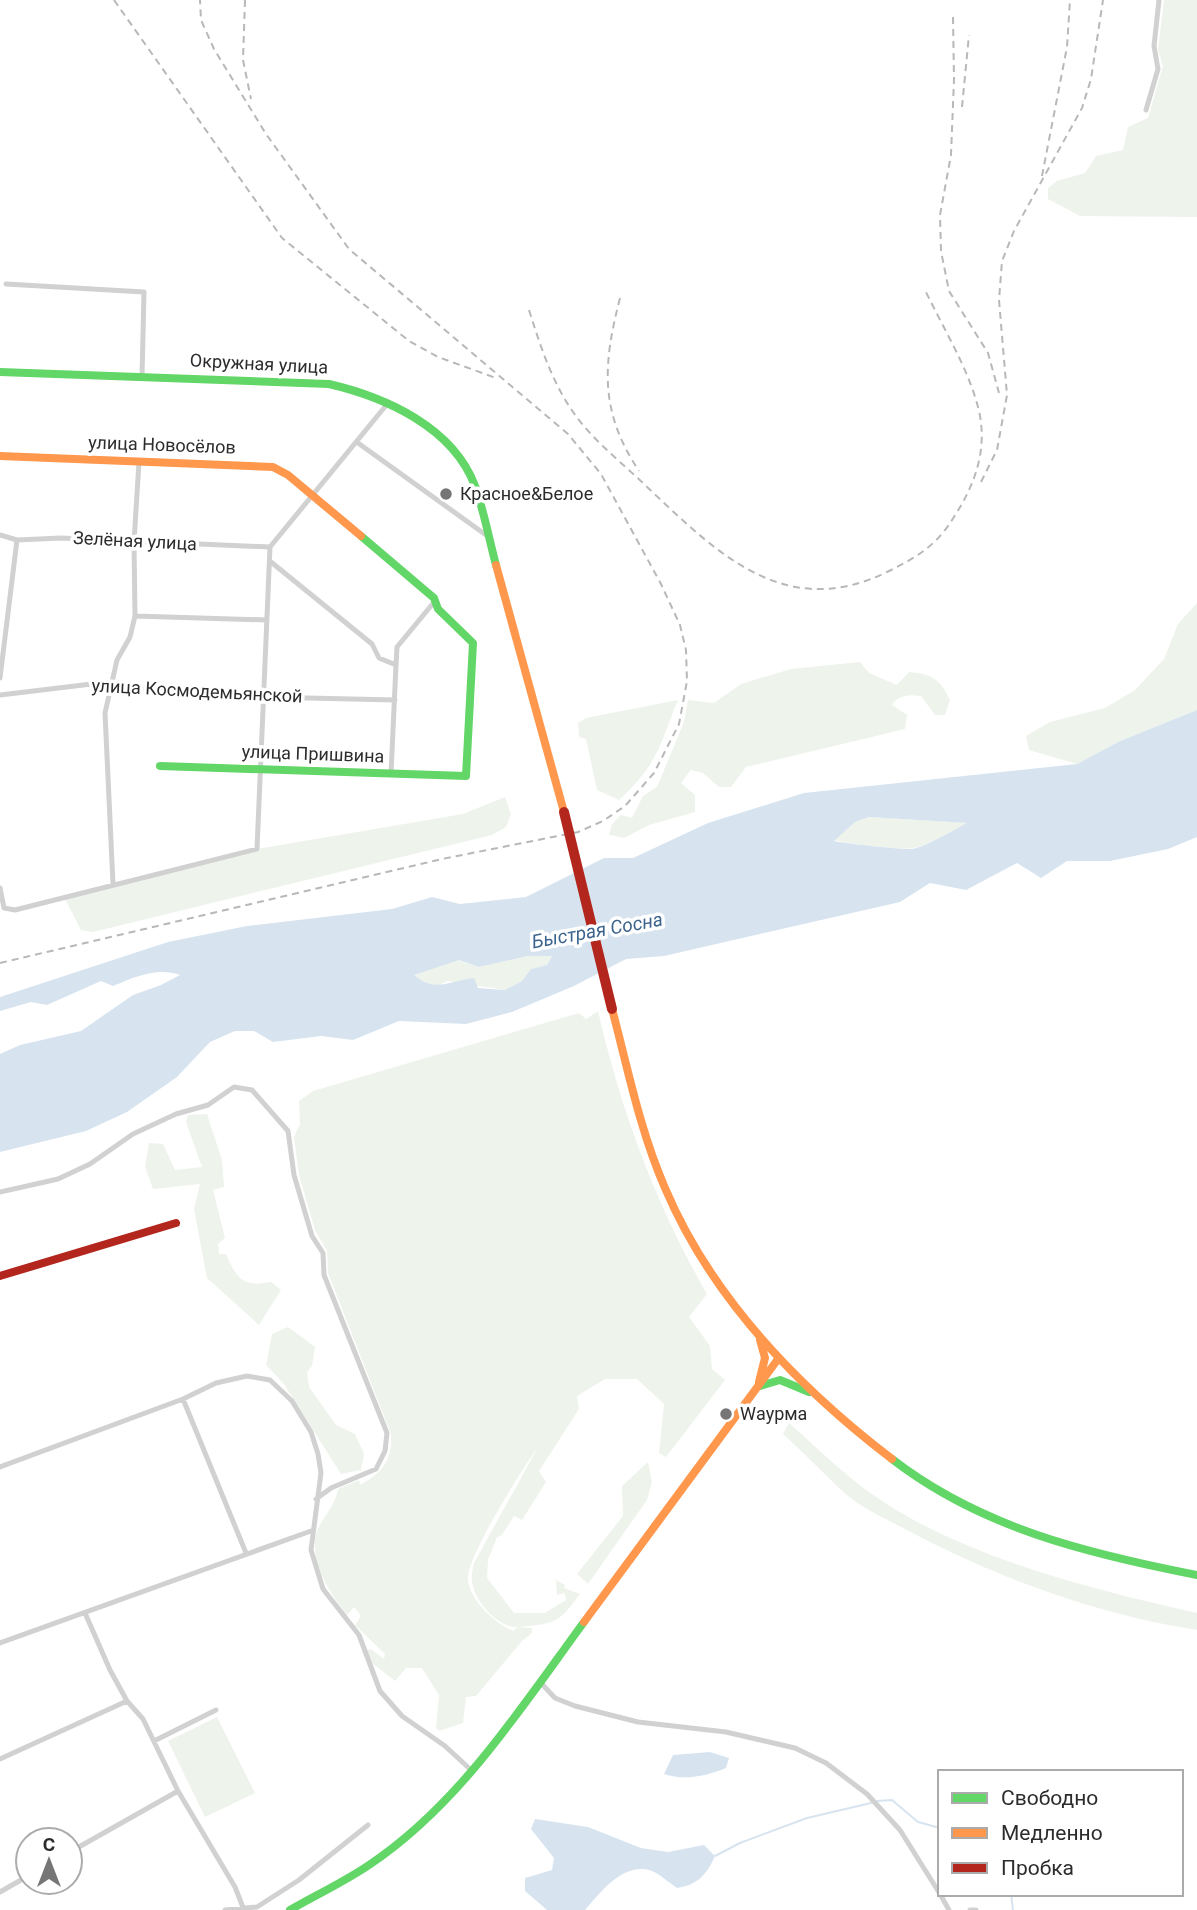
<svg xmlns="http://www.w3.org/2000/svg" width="1197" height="1910" viewBox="0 0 1197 1910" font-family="Roboto,sans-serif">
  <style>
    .green { fill: #eef3eb; fill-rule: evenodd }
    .water { fill: #d7e4f0; fill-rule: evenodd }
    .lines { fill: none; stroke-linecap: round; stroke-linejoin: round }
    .stream { stroke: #d7e4f0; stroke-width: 2 }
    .street { stroke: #d1d1d1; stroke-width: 5 }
    .fast { stroke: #63d668; stroke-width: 8 }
    .slow { stroke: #ff974d; stroke-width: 8 }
    .jam { stroke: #b3261e; stroke-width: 8 }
    .rail { stroke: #b8b8b8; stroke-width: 2; stroke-dasharray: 7 5; stroke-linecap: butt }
    .jam-bridge { stroke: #b3261e; stroke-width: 10 }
    .poi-dot { fill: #767676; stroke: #fff; stroke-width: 2.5 }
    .labels { text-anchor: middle; stroke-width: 7; stroke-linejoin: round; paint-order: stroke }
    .street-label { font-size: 18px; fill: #2c2c2c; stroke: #fff }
    .poi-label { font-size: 18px; fill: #2c2c2c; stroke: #fff; text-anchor: start }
    .water-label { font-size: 19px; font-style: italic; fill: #3c648d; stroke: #fff }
  </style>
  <rect width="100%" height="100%" fill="#fff"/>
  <!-- green -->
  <path class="green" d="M1164,0H1197V217L1080,216L1048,199V188L1057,181L1085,173L1096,156L1123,150L1128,127L1148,118L1163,66L1158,50Z
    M1197,603V710L1120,741L1077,764L1029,750L1026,736L1050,722L1105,708L1135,690L1164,659L1178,624Z
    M860,662L869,673L897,685L909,672C932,674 940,679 950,700L945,715H935L921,696C909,694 898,695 892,705L907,715L905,729L746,767L731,787H719L703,773L691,770L681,783L695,795V812L649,825L624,838L609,835L612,824L621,815L632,818L643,796L657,787L684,722L688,700L714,703L741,684L791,669Z
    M678,700C659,747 658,764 619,800L597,790L586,739L579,737L578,723L586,718Z
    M505,797L511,814L506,827L492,835L93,932L81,930L64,897L257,849L463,814Z
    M869,817L969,823C951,831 933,843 914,848C905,851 845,843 834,840L855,822Z
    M528,956H552L547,965L531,969L522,981L505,990L447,981L436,987L425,985L413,975L458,960L479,967Z
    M598,1011C621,1111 656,1205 707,1294L689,1317L710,1346L712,1369L725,1380L666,1457L659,1453L664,1404L637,1379H605L577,1396L579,1409L539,1471L546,1482L522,1520L514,1516L502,1535L497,1537L488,1560L487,1578L514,1613H545L566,1600L565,1593L557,1595L556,1580L565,1585L564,1588L580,1594C558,1624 556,1623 519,1627L532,1628V1633L522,1641L476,1696L466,1697L463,1723L439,1731L436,1728L439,1695L422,1668H406L395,1681L372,1663L367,1650L371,1649L384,1659L385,1654L355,1625L361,1616L354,1607L347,1615C331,1595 306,1557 318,1529C325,1514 335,1506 338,1489L359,1480L360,1485C382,1473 393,1460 391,1434L328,1273L327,1251L315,1230L299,1175L294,1137L300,1124L299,1101L313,1091L579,1013L586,1019ZM538,1447L474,1563C473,1568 471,1575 472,1581C474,1601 498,1628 518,1627L513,1631C495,1623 471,1602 468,1580C465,1559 523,1468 538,1447Z
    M207,1114L222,1160L224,1187L213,1190L225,1238L218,1244L219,1254H226C237,1279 242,1287 271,1282L281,1290L259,1325L207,1278L194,1209L200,1184L153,1189L145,1167L149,1143L163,1144L175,1170L202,1167L186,1122L188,1115Z
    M288,1327L315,1347L312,1366L307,1372L309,1387L336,1425L355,1434L364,1454L361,1470L341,1474L284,1384L266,1365L272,1334Z
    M789,1423C813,1444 836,1467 861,1486C949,1554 1090,1589 1197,1613V1630C1095,1614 995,1577 905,1529C882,1517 855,1505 837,1486C819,1469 802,1451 783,1434Z
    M648,1462L652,1482L647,1500L588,1584L577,1574L623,1516L622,1486Z
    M217,1717L255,1793L205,1817L168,1741Z"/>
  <!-- water -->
  <path class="water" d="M1197,710V837L1168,849L1110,861H1067L1041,878L1017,863L966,890L930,883L900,902L664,956L626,959L574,986L512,1012L466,1024L399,1021L353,1040L321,1036L273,1042L254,1031H235L210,1042L177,1077L127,1112L86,1131L0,1152V1054L20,1045L81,1031L133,995L161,985L180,975C157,967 135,977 113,986L101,981L47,1005L31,1002L0,1011V997L168,942L247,926L392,909L432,897L460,904L526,897L604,858H633L708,823L804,793L1077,764L1120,741ZM869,817L967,823C954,830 925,847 912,849C902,850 844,843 834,841L855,822ZM528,956H552L547,965L531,969L522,981L505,990L478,988L474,978C449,981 434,993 414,975L459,960L479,967Z
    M710,1752L729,1758L726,1768C706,1776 685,1781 664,1774L673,1755Z
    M535,1819L588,1827L641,1848L668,1852L704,1845L715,1856C707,1874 698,1885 677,1888C669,1883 658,1872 649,1870C622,1863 600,1893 585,1910H547L525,1891V1878L552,1870L554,1858L531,1829Z"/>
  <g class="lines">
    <!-- stream -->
    <path class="stream" d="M877,1801L892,1800L918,1822L940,1828
      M715,1856L740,1843L807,1818L871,1803
      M1011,1894L1013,1910"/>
    <!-- street -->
    <path class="street" d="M1146,110L1158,69L1154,46L1159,0
      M6,284L144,292L142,377
      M358,443L486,535
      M0,535L17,540L61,538L270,547
      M271,562L372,644L379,658L396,665L391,774
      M135,616L267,620
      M396,665L397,647L435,601
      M0,678L17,540
      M0,695L100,683L110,687L264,697L395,700
      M113,884L105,713L117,660L130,637L135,616L134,542L139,462
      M0,888L4,908L15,910L257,849L270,547L388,403
      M0,1192L58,1179L90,1164L133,1134L176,1114L208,1105L234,1087L252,1090L288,1131L294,1175L312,1236L323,1253L324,1275L387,1433L385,1451L376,1469L331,1488L316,1499
      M183,1399L246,1553
      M0,1467L183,1399L216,1383L247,1376L270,1380L292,1401L311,1432L318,1454L321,1473L311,1550L323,1589L359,1635L380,1691L402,1716L445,1746L471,1770
      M85,1613L110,1670L127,1701L143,1719L178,1791L235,1887L244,1910
      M0,1643L311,1531
      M540,1682L555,1698L575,1706L638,1722L726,1732L795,1748L826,1763L867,1794L900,1830L940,1894
      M154,1741L216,1710
      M0,1759L127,1701
      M70,1852L178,1791
      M0,1892L28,1876
      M940,1894L949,1910
      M225,1910L257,1907L299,1880L368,1825
      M970,1910H976"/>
    <!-- fast -->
    <path class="fast" d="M0,372L329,384C385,397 453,427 475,486C484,511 489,539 496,565
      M160,766L466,776L473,643L438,609L434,598L361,536
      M760,1386L780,1380L809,1392
      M892,1459C981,1528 1089,1554 1197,1575
      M290,1910C316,1895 344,1882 369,1865C459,1805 521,1708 584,1622"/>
    <!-- slow -->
    <path class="slow" d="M0,456L273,467L288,475L361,536
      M496,565L564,812
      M612,1009C628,1069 640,1131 665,1188C712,1299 798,1387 892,1459
      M759,1382L765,1358L760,1340
      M584,1622L778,1359"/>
    <!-- jam -->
    <path class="jam" d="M0,1276L176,1223"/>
    <!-- rail -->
    <path class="rail" d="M114,0L282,238L409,341L438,357L496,378
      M245,0L243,60L251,99
      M953,17L954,79L951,155L940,215L941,251L949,291L988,353L999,393
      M962,107L969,35
      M1042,176L1067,47L1070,0
      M620,298C603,364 599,411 639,471
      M529,310C541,348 553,385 576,416C595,442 621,462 644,484C714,550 783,623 887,572C914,559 936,546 952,520C974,487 988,451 979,411C969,369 943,328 925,290
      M981,482L997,450L1007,395L999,300L1002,261L1014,231L1082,108L1091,79L1103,0
      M0,963L442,859L578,832L603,821L625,806L654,773L679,724L687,681L686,650L680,625L661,584L601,474L568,434L349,249L266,134L214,49L201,20L200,0"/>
    <!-- jam-bridge -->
    <path class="jam-bridge" d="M564,812L612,1009"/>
  </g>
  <!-- markers -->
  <g class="poi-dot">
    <circle cx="446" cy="494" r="7"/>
    <circle cx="726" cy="1414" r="7"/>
  </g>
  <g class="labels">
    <!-- street labels -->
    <g class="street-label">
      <text transform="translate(259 364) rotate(3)" y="6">Окружная улица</text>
      <text transform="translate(162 445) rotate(2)" y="6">улица Новосёлов</text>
      <text transform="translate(135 541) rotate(3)" y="6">Зелёная улица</text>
      <text transform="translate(197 691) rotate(3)" y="6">улица Космодемьянской</text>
      <text transform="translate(313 754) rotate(2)" y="6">улица Пришвина</text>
    </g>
    <!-- poi labels -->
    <g class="poi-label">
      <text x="460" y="500">Красное&amp;Белое</text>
      <text x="740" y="1420">Wаурма</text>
    </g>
    <!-- water labels -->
    <g class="water-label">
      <text transform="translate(597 930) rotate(-10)" y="7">Быстрая Сосна</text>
    </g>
  </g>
  <!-- legend -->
  <rect x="938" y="1770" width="245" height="126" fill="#ffffff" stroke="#ababab" stroke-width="2"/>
  <rect x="952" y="1793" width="35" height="10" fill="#63d668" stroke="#ababab" stroke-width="2"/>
  <text x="1001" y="1805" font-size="21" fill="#2c2c2c">Свободно</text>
  <rect x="952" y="1828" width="35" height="10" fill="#ff974d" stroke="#ababab" stroke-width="2"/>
  <text x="1001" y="1840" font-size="21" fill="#2c2c2c">Медленно</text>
  <rect x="952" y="1863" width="35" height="10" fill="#b3261e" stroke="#ababab" stroke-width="2"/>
  <text x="1001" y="1875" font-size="21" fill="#2c2c2c">Пробка</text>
  <!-- north arrow -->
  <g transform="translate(49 1861)"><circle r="33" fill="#ffffff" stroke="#ababab" stroke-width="2"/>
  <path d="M0-5L12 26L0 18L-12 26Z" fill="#767676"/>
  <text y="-10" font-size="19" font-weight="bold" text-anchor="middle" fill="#2c2c2c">С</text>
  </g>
</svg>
